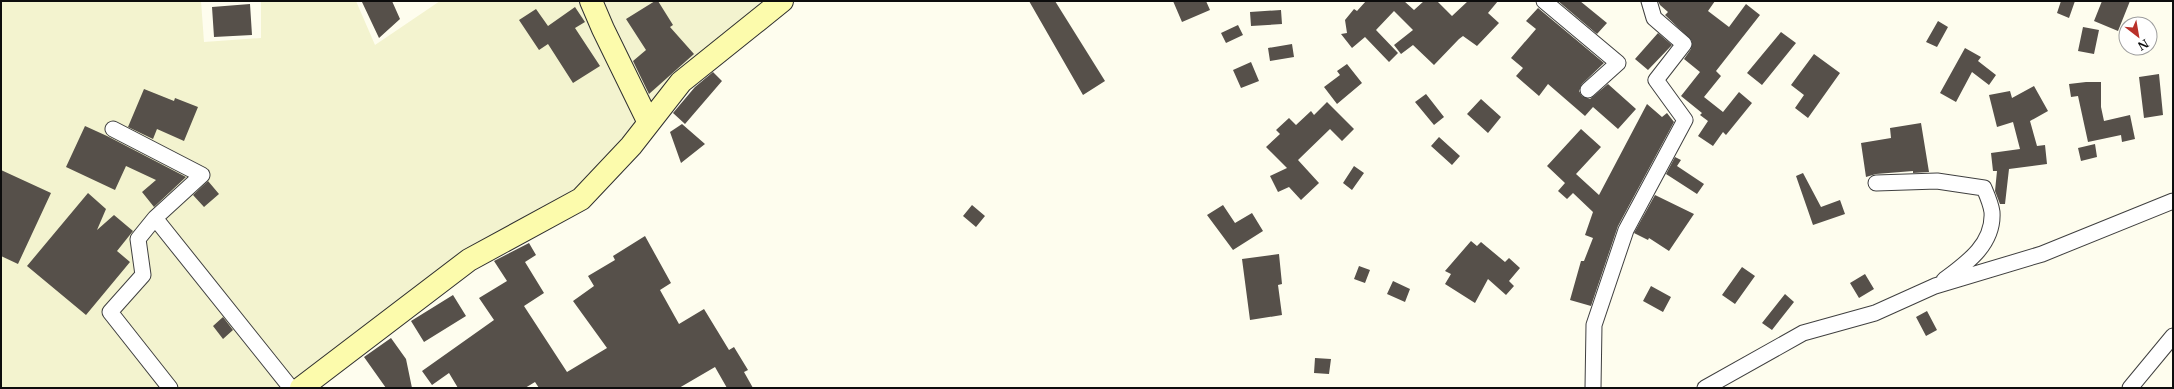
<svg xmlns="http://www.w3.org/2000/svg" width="2174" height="389" viewBox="0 0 2174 389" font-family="'Libre Baskerville',serif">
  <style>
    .farmland { fill: #f3f3cf }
    .building { fill: #56504a }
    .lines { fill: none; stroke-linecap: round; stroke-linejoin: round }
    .street-casing { stroke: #404040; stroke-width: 17 }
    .secondary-casing { stroke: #2f2f2f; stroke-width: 24 }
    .street { stroke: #fff; stroke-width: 15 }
    .secondary { stroke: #fcfbac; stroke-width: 22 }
  </style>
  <rect width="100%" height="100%" fill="#fefdee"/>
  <!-- farmland -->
  <path class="farmland" d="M1,1H201L204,42L261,38V1H356L375,45L440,1H782L725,48L610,168L469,260L301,388H1Z"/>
  <!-- building -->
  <path class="building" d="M371,1H392L400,19L379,38L362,2Z
    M655,1H658L673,25L670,27L694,54L649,94L633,61L646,50L626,19Z
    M1029,1H1055L1105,81L1083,95Z
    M1173,1H1206L1210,10L1182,22Z
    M1366,1H1404L1414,10L1424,1H1437L1452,16L1468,1H1498L1488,13L1499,23L1477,46L1463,36L1459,39L1434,65L1413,45L1401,54L1394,45L1413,30L1394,11L1376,30L1398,53L1389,62L1365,37L1352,48L1341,34L1347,33L1345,20L1354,9L1357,11Z
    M1558,1H1580L1607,23L1597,34Z
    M1658,1H1715L1708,11L1729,27L1746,4L1760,15L1716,71L1721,76L1704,97L1723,112L1739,92L1752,103L1726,135L1723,132L1713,146L1698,136L1708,121L1700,115L1702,113L1681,96L1700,72L1684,59L1691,49L1692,41L1665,15L1668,12L1660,5Z
    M2061,1H2075L2069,18L2057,13Z
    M2102,1H2130L2118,31L2094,21Z
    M250,4L252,35L214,37L212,7Z
    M575,7L585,22L575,28L600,66L573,83L548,44L539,50L519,20L536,9L548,26Z
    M1538,8L1604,63L1582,84L1579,91L1582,96L1590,99L1608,84L1636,109L1618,129L1593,107L1585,116L1548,84L1539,96L1516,76L1523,68L1511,58L1536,29L1526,21Z
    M1281,10L1282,24L1251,26L1250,12Z
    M1938,21L1948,27L1937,47L1926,42Z
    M1238,25L1243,35L1226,43L1221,33Z
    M2083,27L2099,30L2094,54L2078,51Z
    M1781,32L1796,43L1762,85L1747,73Z
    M1658,33L1672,45L1648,70L1635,59Z
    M1292,44L1294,57L1270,61L1268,48Z
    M1965,48L1981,57L1978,61L1996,75L1989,85L1972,72L1956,102L1940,93Z
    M1814,54L1840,73L1808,118L1795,108L1804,95L1791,85Z
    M1251,62L1259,81L1241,88L1233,70Z
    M1347,64L1362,83L1337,104L1324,87L1340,75L1337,71Z
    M713,72L722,81L685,124L673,113L695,87Z
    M2159,74L2163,115L2144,118L2139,77Z
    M2086,82H2101V107L2104,121L2130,115L2135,139L2122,142L2121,135L2088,142L2078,96L2071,97L2069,84Z
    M2034,86L2048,111L2030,121L2037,146L2045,145L2047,164L2009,169L2005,204H2000L1995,191L1997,171H1993L1991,153L2020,149L2013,122L1997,127L1989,95L2010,91L2012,98Z
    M144,89L174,101L175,98L198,107L184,141L157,129L153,139L128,127Z
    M1426,94L1444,117L1434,125L1415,102Z
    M1481,99L1501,117L1488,133L1467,114Z
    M1327,102L1354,129L1342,141L1330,129L1298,160L1319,183L1301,200L1289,187L1278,192L1270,176L1287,168L1266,147L1280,134L1276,130L1289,118L1296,125L1311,111L1314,115Z
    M1647,104L1662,117L1667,113L1674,122L1618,226L1591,306L1570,300L1581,261H1584L1593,238L1585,235L1593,212L1573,193L1567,199L1558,191L1565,183L1547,166L1581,129L1601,147L1576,174L1599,195Z
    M1921,123L1929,172L1913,173V171L1876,174L1866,177L1861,143L1891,138L1890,128Z
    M682,124L705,144L681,163L670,132Z
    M85,126L107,136L186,177L154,207L142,192L156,180L126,166L115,190L66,167Z
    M1439,137L1460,156L1452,165L1431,146Z
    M2095,144L2097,157L2081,161L2078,148Z
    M1675,157L1681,160L1677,166L1704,184L1697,194L1666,174Z
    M1354,166L1364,173L1352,190L1343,183Z
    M1,170L51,193L18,264L1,256Z
    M1803,173L1821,207L1840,200L1845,214L1813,225L1796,176Z
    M208,181L219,194L204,207L193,195Z
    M88,193L106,209L97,230L114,215L133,231L117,251L130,262L86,315L27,266Z
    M1655,195L1694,214L1669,251L1649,238L1648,240L1634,233Z
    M972,205L985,216L976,227L963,216Z
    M1223,205L1235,223L1252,213L1263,231L1233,250L1207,215Z
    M645,236L671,283L660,290L679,324L704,309L729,350L734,347L748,370L744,372L753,388H727L715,367L679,388H539L535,382L525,388H458L449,373L432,385L422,371L494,320L479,298L507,281L494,261L529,243L536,255L525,262L544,293L524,306L567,372L607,348L573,301L594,286L588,276L615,260L613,256Z
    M1471,241L1477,246L1481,242L1505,262L1509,258L1520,268L1509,281L1514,286L1506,295L1488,279L1475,303L1445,284L1451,274L1445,271Z
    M1279,254L1282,284L1278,285L1282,315L1250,320L1242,259Z
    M1359,266L1370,270L1365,283L1354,279Z
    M1742,267L1755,276L1735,304L1722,295Z
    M1865,274L1874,289L1859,298L1850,283Z
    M1393,281L1410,289L1405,302L1387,294Z
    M1651,286L1671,297L1663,312L1643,301Z
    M1785,294L1794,302L1772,330L1762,323Z
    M453,295L466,316L424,342L411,321Z
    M1927,311L1937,330L1926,336L1916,317Z
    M223,317L233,330L223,339L213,326Z
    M391,338L406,359L412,388H386L364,357Z
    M1315,358L1331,359L1329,374L1314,373Z"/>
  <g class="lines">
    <!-- street casing -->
    <g class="street-casing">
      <path id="street" d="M1544,1L1618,63L1588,90
        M113,129L202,175L155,218L291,388
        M1876,183L1937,181L1984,188C1987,195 1991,204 1992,212C1994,244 1967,263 1944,280
        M155,218L138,239L143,275L110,312L170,388
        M1593,388L1594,325L1626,230L1685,120L1656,80L1684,44L1654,18L1649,1
        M1705,388L1803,333L1875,313L1935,286L2042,254L2173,201
        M2130,388L2173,336"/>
    </g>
    <!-- secondary casing -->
    <g class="secondary-casing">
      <path id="secondary" d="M591,1L603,29L649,123
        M301,388L469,260L581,199L631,146L681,82L782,1"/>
    </g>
    <!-- street -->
    <use href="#street" class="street"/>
    <!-- secondary -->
    <use href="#secondary" class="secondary"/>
  </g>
  <!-- border -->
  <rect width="2174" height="389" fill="none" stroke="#0d0d0d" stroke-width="4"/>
  <!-- north arrow -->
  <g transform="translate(2138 36) rotate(149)"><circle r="19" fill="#ffffff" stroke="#9e9e9e"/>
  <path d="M0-3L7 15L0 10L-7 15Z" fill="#b9312a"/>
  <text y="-6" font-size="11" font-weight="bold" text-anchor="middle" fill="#0d0d0d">N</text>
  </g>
</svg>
